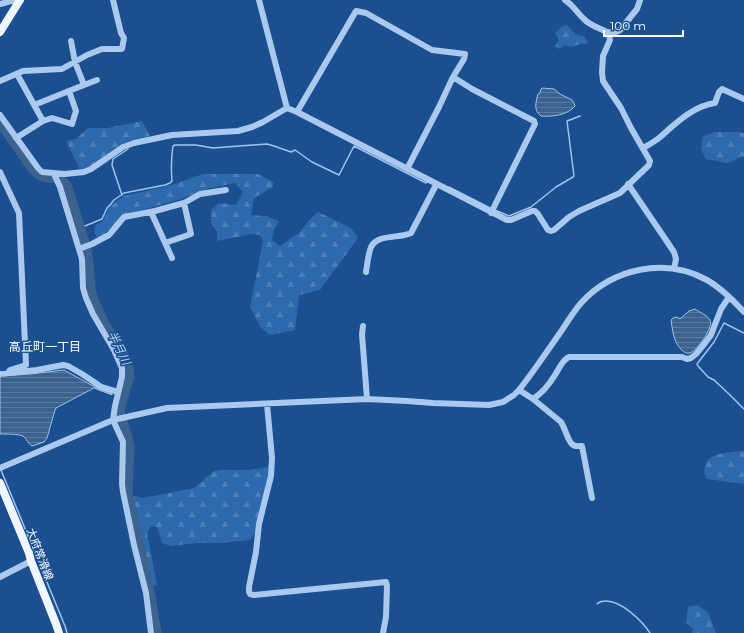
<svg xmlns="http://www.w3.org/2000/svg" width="744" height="633" viewBox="0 0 744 633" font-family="Montserrat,'Noto Sans JP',sans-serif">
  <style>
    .forest { fill: url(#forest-firs) }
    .water { fill: url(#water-rules); stroke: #9cc4f0 }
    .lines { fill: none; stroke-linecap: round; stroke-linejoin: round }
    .stream { stroke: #9cc4f0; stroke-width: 1.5 }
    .river { stroke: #3c6290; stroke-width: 9 }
    .minor { stroke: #a9c9ee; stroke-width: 6 }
    .major { stroke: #f0f6ff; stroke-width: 8 }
    .labels { text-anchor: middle; stroke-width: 3; stroke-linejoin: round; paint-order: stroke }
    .street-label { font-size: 11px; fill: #fff; stroke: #1b4f8f }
    .neighbourhood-label { font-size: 12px; fill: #fff; stroke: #1b4f8f }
    .water-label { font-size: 12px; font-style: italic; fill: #b5d3f5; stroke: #1b4f8f }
  </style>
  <defs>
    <pattern id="forest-firs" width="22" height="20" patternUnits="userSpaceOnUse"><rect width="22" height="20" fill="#2e69ad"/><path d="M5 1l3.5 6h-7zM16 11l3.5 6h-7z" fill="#4d80b9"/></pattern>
    <pattern id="water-rules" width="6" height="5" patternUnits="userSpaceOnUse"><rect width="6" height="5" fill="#3c6290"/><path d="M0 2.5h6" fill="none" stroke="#597aa1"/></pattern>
  </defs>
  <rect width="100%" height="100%" fill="#1b4f8f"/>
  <!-- forest -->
  <path class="forest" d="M567,25L575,34L585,37L588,44H580L571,47L565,45L559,49L555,46L559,40L555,33L562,26Z
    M142,121L150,136C139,138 129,140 120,145C106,153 96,166 80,170L66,141L76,139L88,128H108Z
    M716,132H739L744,133V157L742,156L730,162L727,163L706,159L701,149L703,136Z
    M203,174H258L273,182V187L254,198L251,215L266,216L279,221L273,232L272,240L280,246L300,232L309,220L318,212L351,228L358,238L320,290L299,295L295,330L270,335L261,328L250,307L263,241L260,235L252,234L217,241V232L211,223V210L219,203L236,205L243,192L235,183L207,189L178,200L124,215L107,232L97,238L94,231L96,225L103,221L110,206L124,196L172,185Z
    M744,451V484L707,479C704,475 704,472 705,467C707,452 732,452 744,451Z
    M268,467L269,475L256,532L250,540L222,543H196L171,546L162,543L157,527L151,526L147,533L157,585L152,586L130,495L143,498L194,488L214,471L221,470H249Z
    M697,605L708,612L716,633H692L693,629L686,622L688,607Z"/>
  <!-- water -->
  <path class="water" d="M542,88L554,89L560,94L572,100L574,103L575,106C568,115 552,117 541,116C533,110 536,102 538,94L540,93L541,89Z
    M695,309C699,312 707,315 710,320C714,327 697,351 690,353C684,355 678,346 676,342C673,336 672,327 671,320L673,318L677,317L680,319L689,311Z
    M64,370L95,387L112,394V395L94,388L56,408L55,410L47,438L44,442L32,446C28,444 27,439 23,436C19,434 6,434 0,434V376L31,374Z"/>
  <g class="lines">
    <!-- stream -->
    <path class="stream" d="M449,187L492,209
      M122,195L112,165L113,159L128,149
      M495,210L509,216L531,207L556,187L573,177L574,176L567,121L580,116
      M80,228L102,219L107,208L110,205L114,200L124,193L165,185L170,183L172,181C171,168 171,158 173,146L175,145H196L213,148L267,144L274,146L291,152L295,150L312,162L339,175L354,146L426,183L428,181
      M744,333L724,323L714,342L697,364L698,366L708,377L714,380L729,394L744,409
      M1,470L65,626L67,633
      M597,604C599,602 602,601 605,601C621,600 642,621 650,633"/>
    <!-- river -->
    <path class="river" d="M0,123L32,169C36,173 39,176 43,177C53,180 63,177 68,187L87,249L89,263L91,288L93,297L104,322L125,357L129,369L130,377L123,399L120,411L121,416L128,437L130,447L128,493L151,596L157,633"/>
    <!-- minor -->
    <path class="minor" d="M259,0L287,108
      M565,0C574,6 577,13 584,19C590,26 600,28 607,32
      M0,4L15,0
      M71,41L75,62L84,85
      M453,77L472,89L534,121L535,124L491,213
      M0,81L23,71L62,69L87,55L102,49H122L124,38L121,33L113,0
      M34,105L84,85L97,80
      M287,108L297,112L356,11L366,13L432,50L465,54L464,59L453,77L439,107L407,169
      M297,112L507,220H511L532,211H535L538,214L548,230L551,231L554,230L569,217L579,211L620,193L649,165L650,161L631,128L621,108L603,81L602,72L603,56L610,40L609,35L607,32L614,33L620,30L637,9L640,0
      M0,115L38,168L42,172L65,174L84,172L91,169L123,147L134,143L172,135L238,131L252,127L263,122L287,108
      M43,121L52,118L72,124L76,111L69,91
      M16,138L43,121L17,74
      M643,148C648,145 654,142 659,138C675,124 693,106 715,103L719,92L722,89L744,99
      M0,172L19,213L26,365L10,370L8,373
      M54,174L60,187L82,259L83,288L86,298L93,314L114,350L122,368V377L115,406L113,420L123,442L122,484L123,492L134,545L146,593L151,633
      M628,184L674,252L676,259L674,269
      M151,212L172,258
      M165,243L191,234L184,203
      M79,249L92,244L109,235L124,217L155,211L184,203L200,194L226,190
      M366,272C367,265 368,257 370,250C374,233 399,239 411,233L436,185
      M363,326L362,334L367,399
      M0,374L37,370L63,365L68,366L82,374L94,382L101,387L118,392
      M519,390L533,399L561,422C565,428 568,441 572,444C574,447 579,446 582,446L592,498
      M533,399C542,393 549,385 555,375C559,369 562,360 569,357H682L687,359L691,358L696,354L705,343L711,335L714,327L721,309L729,297
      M267,404L272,458L271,476L259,524L256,552L249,587V592L250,594L254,595L386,582L387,586L386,617L383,633
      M0,468L113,420L167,408L367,399L407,401L433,403L489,405L503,402L514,395L519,390C534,371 548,350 562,330C568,321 574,311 581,303C613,268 665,257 707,280C721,288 733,300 744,312
      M0,577L31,561"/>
    <!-- major -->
    <path class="major" d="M0,32L20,0
      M0,483L29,553L31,561L56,624L59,633"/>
  </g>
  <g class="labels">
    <!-- street labels -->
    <g class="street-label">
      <text transform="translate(40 554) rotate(69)" y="4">大府常滑線</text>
    </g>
    <!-- neighbourhood labels -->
    <g class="neighbourhood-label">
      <text x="45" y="351">高丘町一丁目</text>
    </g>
    <!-- water labels -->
    <g class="water-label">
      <text transform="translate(119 348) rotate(64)" y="4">半月川</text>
    </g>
  </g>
  <!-- scale -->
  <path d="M604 30v6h79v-6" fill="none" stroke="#ffffff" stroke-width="2"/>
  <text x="610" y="30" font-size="12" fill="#ffffff" stroke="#1b4f8f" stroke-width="3" paint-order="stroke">100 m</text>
</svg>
